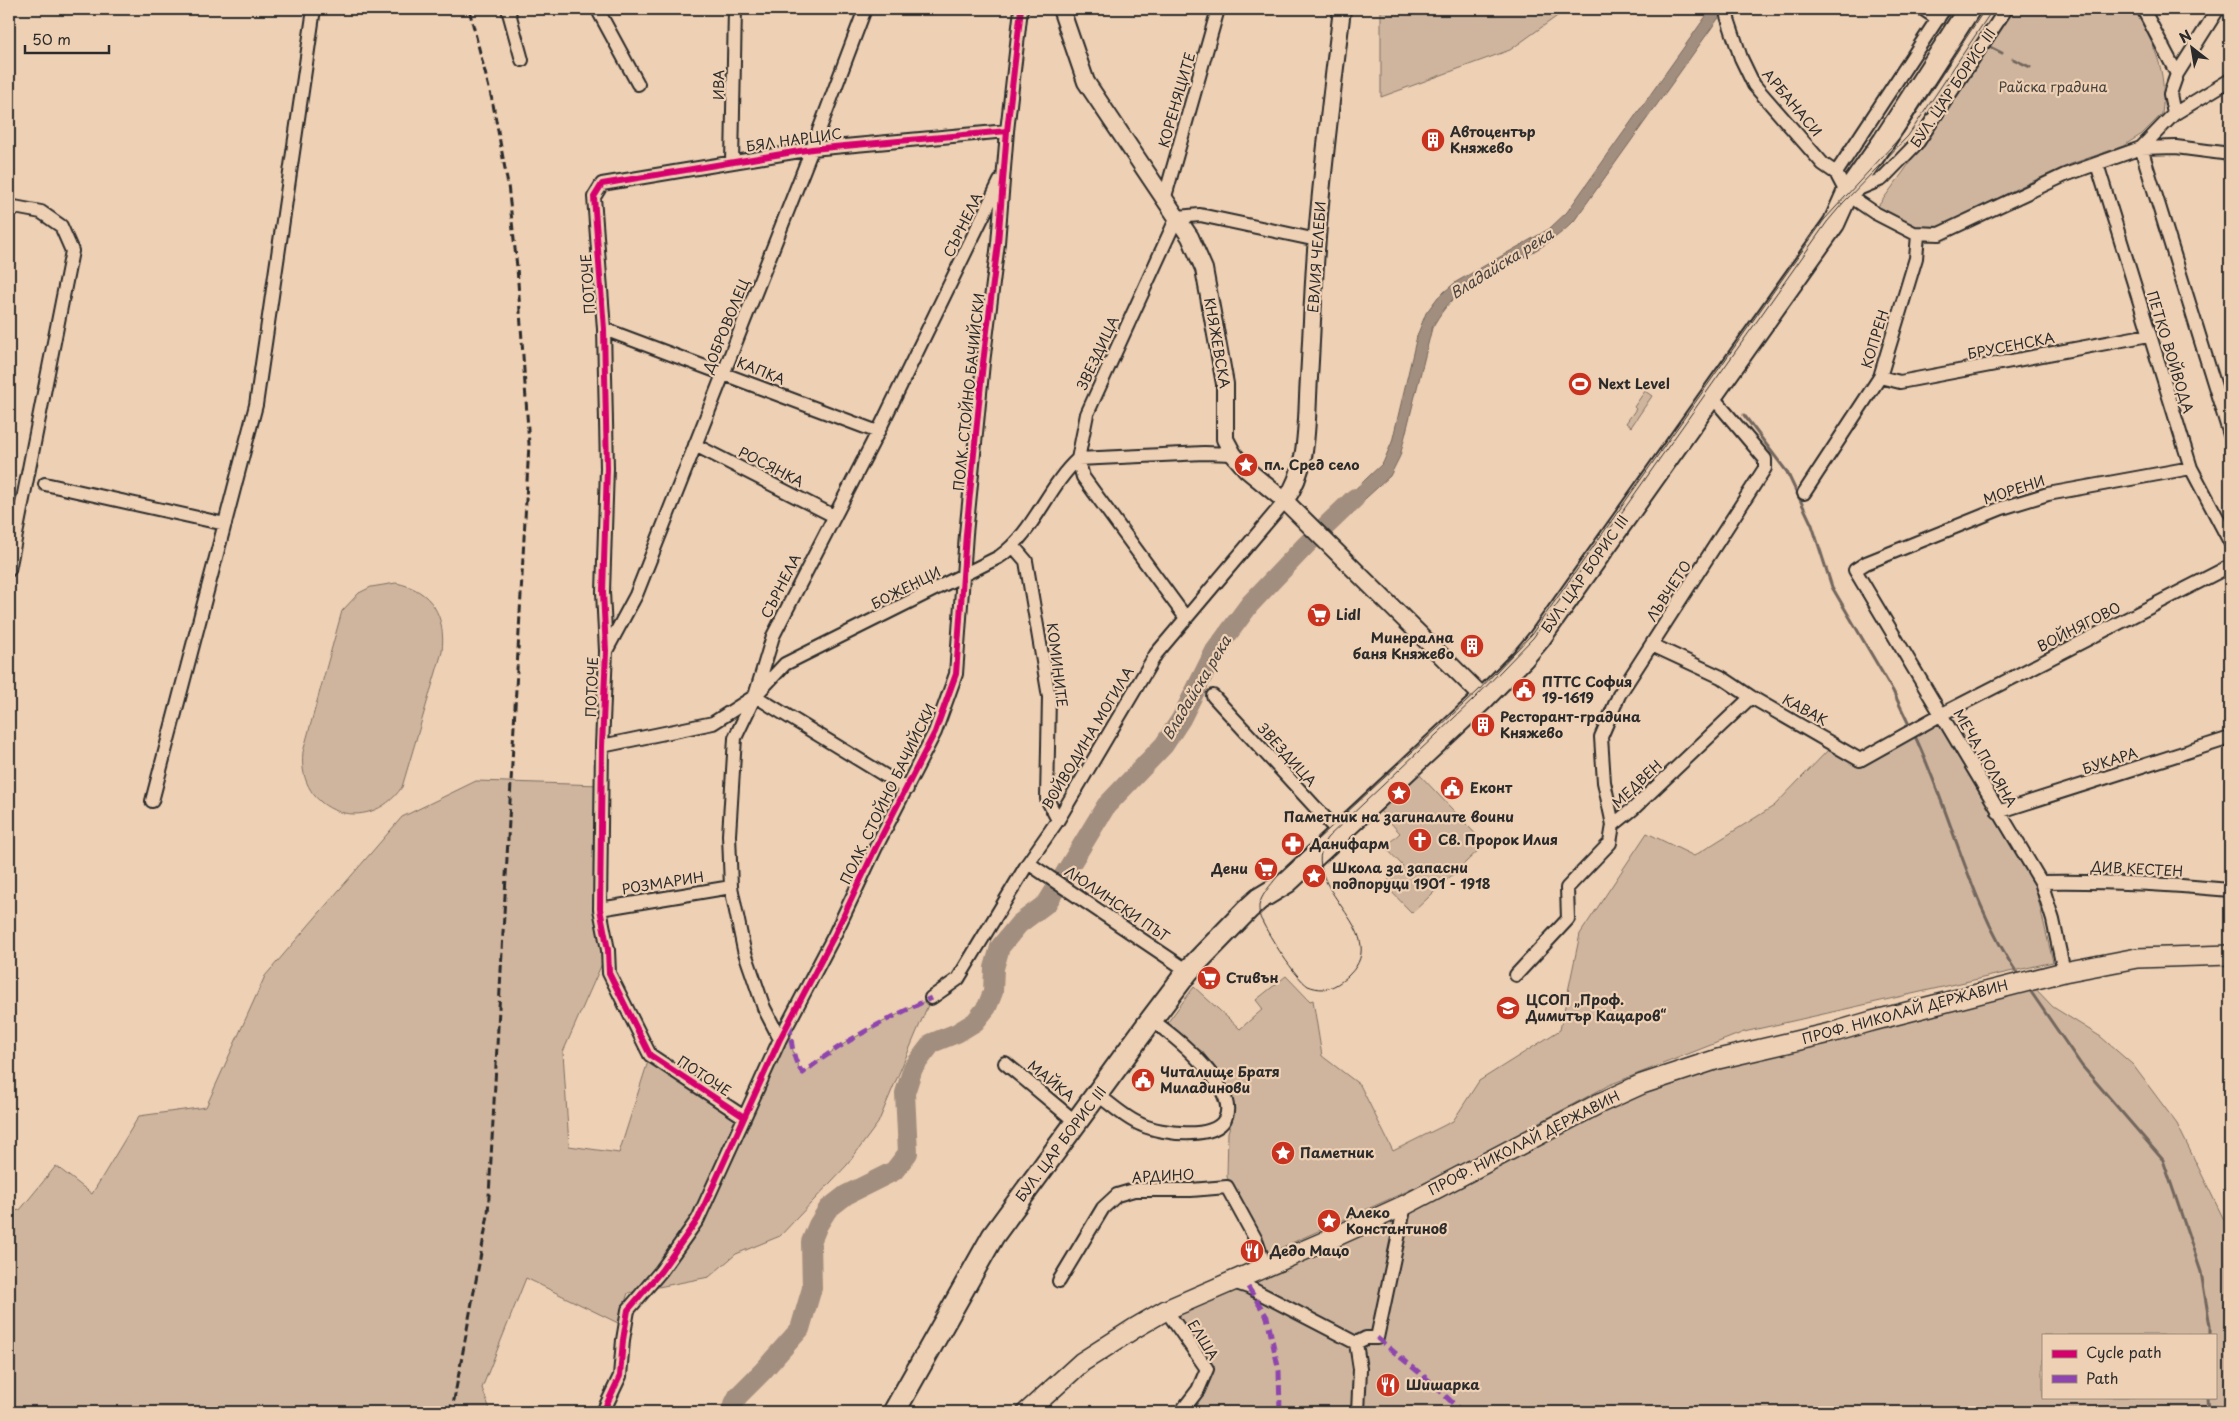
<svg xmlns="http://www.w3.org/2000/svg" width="2239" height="1421" viewBox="0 0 2239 1421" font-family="'Playpen Sans',sans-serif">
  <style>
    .green { fill: #cfb59e; stroke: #7d7064; fill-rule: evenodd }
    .water { fill: #a28e7e; stroke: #72665d }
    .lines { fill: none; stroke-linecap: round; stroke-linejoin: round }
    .stream { stroke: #72665d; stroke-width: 3 }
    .river { stroke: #a28e7e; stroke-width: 20 }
    .minor-casing { stroke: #2b2b2b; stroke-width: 16 }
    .tertiary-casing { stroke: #2b2b2b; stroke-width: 20 }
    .secondary-casing { stroke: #2b2b2b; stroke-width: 22 }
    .primary-casing { stroke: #2b2b2b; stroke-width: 25 }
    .minor { stroke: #eed0b4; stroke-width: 12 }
    .tertiary { stroke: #eed0b4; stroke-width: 16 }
    .secondary { stroke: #eed0b4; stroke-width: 19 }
    .primary { stroke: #eed0b4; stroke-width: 21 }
    .tram { stroke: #2b2b2b; stroke-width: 1 }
    .rail { stroke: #2b2b2b; stroke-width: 3; stroke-dasharray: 8 4; stroke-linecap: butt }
    .quiet { stroke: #8e44ad; stroke-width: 5; stroke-dasharray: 10 5; stroke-linecap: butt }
    .cycleway-casing { stroke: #eed0b4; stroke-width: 9 }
    .cycleway { stroke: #d6006c; stroke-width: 6 }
    .labels { text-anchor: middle; stroke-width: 4.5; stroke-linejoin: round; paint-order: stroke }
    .street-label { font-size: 14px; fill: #2b2b2b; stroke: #eed0b4 }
    .park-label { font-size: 14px; fill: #44403c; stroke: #eed0b4 }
    .poi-label { font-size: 14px; font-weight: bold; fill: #2b2b2b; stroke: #eed0b4; text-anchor: start }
    .water-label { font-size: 15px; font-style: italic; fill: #494440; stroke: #eed0b4 }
  </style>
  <rect width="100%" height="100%" fill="#eed0b4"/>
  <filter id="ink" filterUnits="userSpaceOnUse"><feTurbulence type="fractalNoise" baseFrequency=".02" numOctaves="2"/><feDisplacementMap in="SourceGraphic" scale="10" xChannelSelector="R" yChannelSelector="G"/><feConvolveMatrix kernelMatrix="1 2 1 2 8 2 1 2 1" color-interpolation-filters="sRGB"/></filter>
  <g filter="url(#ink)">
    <!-- green -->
    <path class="green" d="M1381,9H1567L1510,50L1381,97Z
      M2012,9H2135C2154,47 2168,69 2162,114L2142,134L2123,146L2071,164L2020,187L1932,232L1921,231L1876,209L1904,171Z
      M1645,391L1652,396L1631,427L1626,423L1636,409L1634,407Z
      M396,583C432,590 446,616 442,652L402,787C368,837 296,813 303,752L342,611L359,593L371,587Z
      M1938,723L2035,886L2053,962L1744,1032L1609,1085L1432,1180L1267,1254L1227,1177L1228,1132L1235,1112L1218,1075L1203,1052L1165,1026L1194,987L1240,1029L1263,1009L1256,1000L1286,976L1310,1001L1313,1000L1322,1056L1360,1085L1393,1151L1453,1121L1479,1081L1560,1030L1580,934L1647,833L1694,856L1774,806L1833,745L1864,762Z
      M1418,773L1485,844L1412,913L1384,884L1403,866L1385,847L1400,833L1378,809Z
      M476,781L601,785L600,909L608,950L563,1052L569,1146L619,1153L650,1055L744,1117L790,1020C791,1037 791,1060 803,1073C842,1041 886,1020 931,998L878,1123L847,1165L780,1236L736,1254L709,1277L628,1293L618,1323L526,1278L482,1388L491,1412H9V1212L20,1210L56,1166L92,1194L139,1116L206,1107L265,976L402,817Z
      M2031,984L2053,1007L2101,1037L2133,1065L2177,1124L2230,1232V1412H1192L1210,1369L1173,1318L1367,1229L1629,1096L1706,1066ZM2043,1335H2215V1397H2043Z"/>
    <!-- water -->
    <path class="water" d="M1711,9H1725L1574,221C1543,253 1500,266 1464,290C1450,299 1440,314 1432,328L1400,456L1390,476L1341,521L1332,511L1383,463L1392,442L1417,336L1426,313L1438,297L1456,282L1549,229L1567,212Z"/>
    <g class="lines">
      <!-- stream -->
      <path class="stream" d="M1986,45L2002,53
        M2013,59L2030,67
        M1744,415L1787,472L1812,525L1832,587L1893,691L1911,729
        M1914,734C1951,812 1970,905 2019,976
        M2029,989L2082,1066L2163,1160L2201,1272L2210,1326V1335
        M2207,1397L2208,1412"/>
      <!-- river -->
      <path class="river" d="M730,1412L738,1396L763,1371L800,1329L812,1288L811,1242L818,1225L828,1209L846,1195L894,1171L908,1153L905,1093L913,1068L932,1043L957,1033L975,1022L987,1007L993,992L994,968L1000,947L1019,924L1047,903L1106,806L1164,745L1181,719L1215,651L1250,604L1306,545L1355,498"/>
      <!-- minor casing -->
      <g class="minor-casing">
        <path id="minor" d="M508,9L522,60
          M600,9V14L638,84
          M1732,9L1727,16L1741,58L1754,85L1823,164L1836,173L1847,194
          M1923,9L1938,19
          M2143,9L2177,74
          M2174,114L2170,94L2177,74L2218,9
          M2141,148L2230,435
          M2141,148L2174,114L2230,80
          M732,162L735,9
          M2097,164L2191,468L2230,542
          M1836,173L1944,9
          M1851,192L1882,179L1918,142L2006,9
          M1847,194L1875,213L1914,233L1939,234L2065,175L2141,148L2176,147L2230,154
          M1164,200L1218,9
          M9,206L41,212L61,226L72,251L9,570
          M604,329L878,432
          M1880,377L1900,382L2149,335
          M695,445L834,516
          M45,484L225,524
          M1804,493L1880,377L1916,258L1918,235
          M1014,547L1026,561L1049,697L1047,799L1058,820
          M1186,618L1083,477L1078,459L1087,414L1177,217L1200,215L1317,240
          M1652,645L1721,677L1751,697L1860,760L1942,714L2230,566
          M606,651L636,595L812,149L865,9
          M755,696L907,789
          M1213,696L1339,833
          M602,746L713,723L755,696L785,664L999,557C1034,533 1047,487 1078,459L1204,453L1233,454
          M152,801L256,405L314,9
          M1998,812L2230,738
          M1613,825L1633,809L1751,697
          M1028,863L1188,971
          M2041,882C2105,881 2167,884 2230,890
          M600,909L731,887
          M2064,972L2053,920L2041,882L1855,570L1866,563L2002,508L2048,494L2191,468
          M1516,975L1568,919L1567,888L1610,843L1613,825L1604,782L1601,737L1619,695L1765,468V459L1711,395
          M931,998L958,979L1028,863L1058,820L1156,654L1285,501
          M780,1039L764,1008L744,950L731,887L729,835L735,738L755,696L773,636L878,432L1000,181
          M1005,1063L1077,1123
          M1098,1095C1112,1105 1126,1119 1142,1125C1160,1133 1213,1141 1225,1119C1240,1089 1173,1034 1151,1020
          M744,1117L650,1055L609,973L608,950L600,909L602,746L606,651L603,592L607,468L604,329L594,197L602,184L812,149L1007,131
          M1059,1281L1103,1208L1117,1195L1134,1190H1191L1227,1187L1256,1240L1265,1266
          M1230,1281L1248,1287L1356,1343
          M1166,1310L1207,1369L1198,1390L1181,1412
          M1356,1343L1366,1338H1377L1405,1205
          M1356,1343L1360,1369L1358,1412
          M603,1412L620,1376L623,1340L628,1310L661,1271L698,1219L780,1039L834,936L876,847L935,732L956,674L966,534L983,363L998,243L1007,131L1021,9"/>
      </g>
      <!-- tertiary casing -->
      <g class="tertiary-casing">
        <path id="tertiary" d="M1061,9L1086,82L1190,237L1204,269L1225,384V439L1233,454L1246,469L1285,501L1484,698
          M1285,501C1310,467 1306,419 1309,378C1312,331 1313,284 1317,238C1323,161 1333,85 1342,9"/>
      </g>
      <!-- secondary casing -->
      <g class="secondary-casing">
        <path id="secondary" d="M1027,1412L1082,1362L1135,1328L1166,1310L1328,1240L1405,1205L1600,1103L1642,1084L1718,1059L1834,1032L1872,1021L2064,972L2137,958L2230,955"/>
      </g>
      <!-- primary casing -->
      <g class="primary-casing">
        <path id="primary" d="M894,1412L993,1236L1151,1020L1188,971L1248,909L1259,899L1287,882L1484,698L1523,658L1539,639L1834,223L1847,194L1884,141L1969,9"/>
      </g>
      <!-- minor -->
      <use href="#minor" class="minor"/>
      <!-- tertiary -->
      <use href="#tertiary" class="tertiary"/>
      <!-- secondary -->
      <use href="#secondary" class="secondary"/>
      <!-- primary -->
      <use href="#primary" class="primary"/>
      <!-- tram -->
      <path class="tram" d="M1985,9L1903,134L1824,220L1531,635L1478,691L1277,877C1271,885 1261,895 1259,906C1259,910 1259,917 1262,921C1269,936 1295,977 1308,986C1313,988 1318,989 1323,989C1332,989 1343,981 1349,975C1395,930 1294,888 1327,838L1473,700L1533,638L1827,222L1843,203L1908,136L1993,9"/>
      <!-- rail -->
      <path class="rail" d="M448,1412L454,1400L488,1215L529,444L517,267L508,185L493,104L469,9"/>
      <!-- quiet -->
      <path class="quiet" d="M790,1024C791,1040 792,1060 803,1073C842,1041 886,1020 931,998
        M1248,1287L1267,1317L1279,1371L1280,1412
        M1377,1338L1432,1383L1462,1412"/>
      <!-- cycleway casing -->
      <g class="cycleway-casing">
        <path id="cycleway" d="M744,1117L650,1055L609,973L608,950L600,909L602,746L606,651L603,592L607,468L604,329L594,197L602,184L812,149L1007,131
          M603,1412L620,1376L623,1340L628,1310L661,1271L698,1219L780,1039L834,936L876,847L935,732L956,674L966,534L983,363L998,243L1007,131L1021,9"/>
      </g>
      <!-- cycleway -->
      <use href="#cycleway" class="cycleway"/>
    </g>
  </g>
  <!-- icons -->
  <defs>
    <g id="building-disc" transform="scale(1.25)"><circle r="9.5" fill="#c8321e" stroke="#eed0b4"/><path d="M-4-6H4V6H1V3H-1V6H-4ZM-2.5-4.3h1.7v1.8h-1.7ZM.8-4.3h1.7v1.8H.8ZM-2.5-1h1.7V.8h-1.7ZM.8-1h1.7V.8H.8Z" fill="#fff"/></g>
    <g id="stadium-disc" transform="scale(1.25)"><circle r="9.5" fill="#c8321e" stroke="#eed0b4"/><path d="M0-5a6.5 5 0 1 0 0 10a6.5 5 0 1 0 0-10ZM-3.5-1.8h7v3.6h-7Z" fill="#fff"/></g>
    <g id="sight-disc" transform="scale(1.25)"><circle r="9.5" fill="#c8321e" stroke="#eed0b4"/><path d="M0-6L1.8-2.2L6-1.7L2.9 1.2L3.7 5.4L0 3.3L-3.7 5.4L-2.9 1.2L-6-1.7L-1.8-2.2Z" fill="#fff"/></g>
    <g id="supermarket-disc" transform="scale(1.25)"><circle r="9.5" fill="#c8321e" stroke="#eed0b4"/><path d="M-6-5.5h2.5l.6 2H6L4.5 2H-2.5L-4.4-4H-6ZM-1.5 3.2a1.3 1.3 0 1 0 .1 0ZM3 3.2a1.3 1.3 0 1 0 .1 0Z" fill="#fff"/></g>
    <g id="civic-disc" transform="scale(1.25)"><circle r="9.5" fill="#c8321e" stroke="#eed0b4"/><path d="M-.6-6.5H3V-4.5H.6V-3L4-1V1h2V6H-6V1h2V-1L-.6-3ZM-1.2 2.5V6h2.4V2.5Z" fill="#fff"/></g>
    <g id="church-disc" transform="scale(1.25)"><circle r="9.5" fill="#c8321e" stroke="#eed0b4"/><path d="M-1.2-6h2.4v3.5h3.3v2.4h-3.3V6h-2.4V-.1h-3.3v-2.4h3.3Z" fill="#fff"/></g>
    <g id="pharmacy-disc" transform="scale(1.25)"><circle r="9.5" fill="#c8321e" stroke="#eed0b4"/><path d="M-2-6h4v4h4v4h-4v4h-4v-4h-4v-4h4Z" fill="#fff"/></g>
    <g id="school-disc" transform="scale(1.25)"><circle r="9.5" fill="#c8321e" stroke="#eed0b4"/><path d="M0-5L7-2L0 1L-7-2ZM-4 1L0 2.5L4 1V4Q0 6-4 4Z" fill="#fff"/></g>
    <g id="restaurant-disc" transform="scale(1.25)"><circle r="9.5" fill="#c8321e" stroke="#eed0b4"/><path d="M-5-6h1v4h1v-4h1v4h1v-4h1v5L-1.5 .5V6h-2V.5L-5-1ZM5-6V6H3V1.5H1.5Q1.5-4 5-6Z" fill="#fff"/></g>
  </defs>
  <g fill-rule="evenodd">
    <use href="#building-disc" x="1433" y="140"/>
    <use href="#stadium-disc" x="1580" y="384"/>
    <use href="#sight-disc" x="1246" y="465"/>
    <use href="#supermarket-disc" x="1319" y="615"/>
    <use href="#building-disc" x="1472" y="646"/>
    <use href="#civic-disc" x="1524" y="690"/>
    <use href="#building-disc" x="1483" y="725"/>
    <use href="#civic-disc" x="1452" y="788"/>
    <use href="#sight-disc" x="1399" y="793"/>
    <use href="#church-disc" x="1420" y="840"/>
    <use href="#pharmacy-disc" x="1293" y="844"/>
    <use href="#supermarket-disc" x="1266" y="869"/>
    <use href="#sight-disc" x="1314" y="876"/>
    <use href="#supermarket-disc" x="1209" y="978"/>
    <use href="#school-disc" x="1508" y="1008"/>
    <use href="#civic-disc" x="1143" y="1080"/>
    <use href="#sight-disc" x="1283" y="1153"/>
    <use href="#sight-disc" x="1329" y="1221"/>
    <use href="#restaurant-disc" x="1252" y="1251"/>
    <use href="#restaurant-disc" x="1388" y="1385"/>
  </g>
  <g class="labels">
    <!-- street labels -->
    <g class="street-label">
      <text transform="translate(719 85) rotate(-89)" y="5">ИВА</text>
      <text transform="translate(1953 88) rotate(-56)" y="5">БУЛ. ЦАР БОРИС III</text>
      <text transform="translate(1177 100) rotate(-74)" y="5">КОРЕНЯЦИТЕ</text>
      <text transform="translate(1792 103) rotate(50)" y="5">АРБАНАСИ</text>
      <text transform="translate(794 140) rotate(-8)" y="5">БЯЛ НАРЦИС</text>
      <text transform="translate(963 225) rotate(-64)" y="5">СЪРНЕЛА</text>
      <text transform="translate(1317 257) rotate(-86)" y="5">ЕВЛИЯ ЧЕЛЕБИ</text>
      <text transform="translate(588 284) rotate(-94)" y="5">ПОТОЧЕ</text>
      <text transform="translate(726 326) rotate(-68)" y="5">ДОБРОВОЛЕЦ</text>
      <text transform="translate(1875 339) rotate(-73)" y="5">КОПРЕН</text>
      <text transform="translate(1217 343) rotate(80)" y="5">КНЯЖЕВСКА</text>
      <text transform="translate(2011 346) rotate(-11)" y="5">БРУСЕНСКА</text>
      <text transform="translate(2170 352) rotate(73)" y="5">ПЕТКО ВОЙВОДА</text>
      <text transform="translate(1098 353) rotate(-65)" y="5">ЗВЕЗДИЦА</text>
      <text transform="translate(761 371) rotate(22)" y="5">КАПКА</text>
      <text transform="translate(969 392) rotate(-84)" y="5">ПОЛК. СТОЙНО БАЧИЙСКИ</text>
      <text transform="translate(771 467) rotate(27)" y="5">РОСЯНКА</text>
      <text transform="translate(2014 490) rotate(-18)" y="5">МОРЕНИ</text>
      <text transform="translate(1585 574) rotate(-55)" y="5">БУЛ. ЦАР БОРИС III</text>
      <text transform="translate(781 586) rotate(-63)" y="5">СЪРНЕЛА</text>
      <text transform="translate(906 588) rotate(-27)" y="5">БОЖЕНЦИ</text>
      <text transform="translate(1669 591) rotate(-57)" y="5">ЛЪВЧЕТО</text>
      <text transform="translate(2079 627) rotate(-27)" y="5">ВОЙНЯГОВО</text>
      <text transform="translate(1057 665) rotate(83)" y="5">КОМИНИТЕ</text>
      <text transform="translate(592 687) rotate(-88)" y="5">ПОТОЧЕ</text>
      <text transform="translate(1805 710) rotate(29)" y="5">КАВАК</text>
      <text transform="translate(1088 738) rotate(-59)" y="5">ВОЙВОДИНА МОГИЛА</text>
      <text transform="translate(1287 755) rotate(48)" y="5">ЗВЕЗДИЦА</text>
      <text transform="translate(1985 758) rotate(60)" y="5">МЕЧА ПОЛЯНА</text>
      <text transform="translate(2110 761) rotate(-18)" y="5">БУКАРА</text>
      <text transform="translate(1637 784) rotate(-43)" y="5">МЕДВЕН</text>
      <text transform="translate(888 794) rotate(-64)" y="5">ПОЛК. СТОЙНО БАЧИЙСКИ</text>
      <text transform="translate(2137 869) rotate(3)" y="5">ДИВ КЕСТЕН</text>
      <text transform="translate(663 883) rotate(-9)" y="5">РОЗМАРИН</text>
      <text transform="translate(1117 904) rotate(34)" y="5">ЛЮЛИНСКИ ПЪТ</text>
      <text transform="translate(1905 1012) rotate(-15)" y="5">ПРОФ. НИКОЛАЙ ДЕРЖАВИН</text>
      <text transform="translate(704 1076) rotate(33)" y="5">ПОТОЧЕ</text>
      <text transform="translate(1051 1081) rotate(39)" y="5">МАЙКА</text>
      <text transform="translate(1524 1143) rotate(-27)" y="5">ПРОФ. НИКОЛАЙ ДЕРЖАВИН</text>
      <text transform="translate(1061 1144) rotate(-53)" y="5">БУЛ. ЦАР БОРИС III</text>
      <text transform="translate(1163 1176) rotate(-3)" y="5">АРДИНО</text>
      <text transform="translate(1203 1340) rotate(58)" y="5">ЕЛША</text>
    </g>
    <!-- park labels -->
    <g class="park-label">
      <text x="2053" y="92">Райска градина</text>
    </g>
    <!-- poi labels -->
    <g class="poi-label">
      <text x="1450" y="137">Автоцентър<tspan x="1450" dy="16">Княжево</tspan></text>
      <text x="1598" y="389">Next Level</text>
      <text x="1264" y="470">пл. Сред село</text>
      <text x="1336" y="620">Lidl</text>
      <text x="1454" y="643" text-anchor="end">Минерална<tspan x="1454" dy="16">баня Княжево</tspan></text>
      <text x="1542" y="687">ПТТС София<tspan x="1542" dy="16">19-1619</tspan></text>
      <text x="1500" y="722">Ресторант-градина<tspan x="1500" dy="16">Княжево</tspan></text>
      <text x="1470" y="793">Еконт</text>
      <text x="1399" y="822" text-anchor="middle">Паметник на загиналите воини</text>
      <text x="1438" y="845">Св. Пророк Илия</text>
      <text x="1310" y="849">Данифарм</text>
      <text x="1332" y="873">Школа за запасни<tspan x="1332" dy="16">подпоруци 1901 - 1918</tspan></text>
      <text x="1248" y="874" text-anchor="end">Дени</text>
      <text x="1226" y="983">Стивън</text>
      <text x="1526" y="1005">ЦСОП „Проф.<tspan x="1526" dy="16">Димитър Кацаров“</tspan></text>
      <text x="1160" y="1077">Читалище Братя<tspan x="1160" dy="16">Миладинови</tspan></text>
      <text x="1300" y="1158">Паметник</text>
      <text x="1346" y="1218">Алеко<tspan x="1346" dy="16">Константинов</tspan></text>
      <text x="1270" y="1256">Дедо Мацо</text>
      <text x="1406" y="1390">Шишарка</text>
    </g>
    <!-- water labels -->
    <g class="water-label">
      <text transform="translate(1502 264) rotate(-32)" y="5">Владайска река</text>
      <text transform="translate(1197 688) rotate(-59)" y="5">Владайска река</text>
    </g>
  </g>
  <!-- margin -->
  <rect width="2239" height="1421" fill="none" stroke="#eed0b4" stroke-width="30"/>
  <rect x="15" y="15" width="2209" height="1391" fill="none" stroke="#2b2b2b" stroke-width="2" filter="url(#ink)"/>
  <!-- legend -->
  <rect x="2042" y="1334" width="175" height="65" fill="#eed0b4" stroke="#a08e7d"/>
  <rect x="2052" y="1350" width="25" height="8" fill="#d6006c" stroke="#a08e7d"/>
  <text x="2086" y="1358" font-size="15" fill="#2b2b2b">Cycle path</text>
  <rect x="2052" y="1375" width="25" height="8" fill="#8e44ad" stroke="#a08e7d"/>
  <text x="2086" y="1384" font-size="15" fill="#2b2b2b">Path</text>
  <!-- north arrow -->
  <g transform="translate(2192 48) rotate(329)" stroke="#eed0b4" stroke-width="4" paint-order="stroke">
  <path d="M0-4L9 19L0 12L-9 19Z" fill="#2b2b2b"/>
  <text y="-8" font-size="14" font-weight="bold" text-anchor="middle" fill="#2b2b2b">N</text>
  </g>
  <!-- scale -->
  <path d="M25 45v8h84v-8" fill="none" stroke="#2b2b2b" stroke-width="2.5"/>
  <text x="32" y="45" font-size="15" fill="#2b2b2b" stroke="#eed0b4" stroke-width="4" paint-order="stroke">50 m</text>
</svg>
